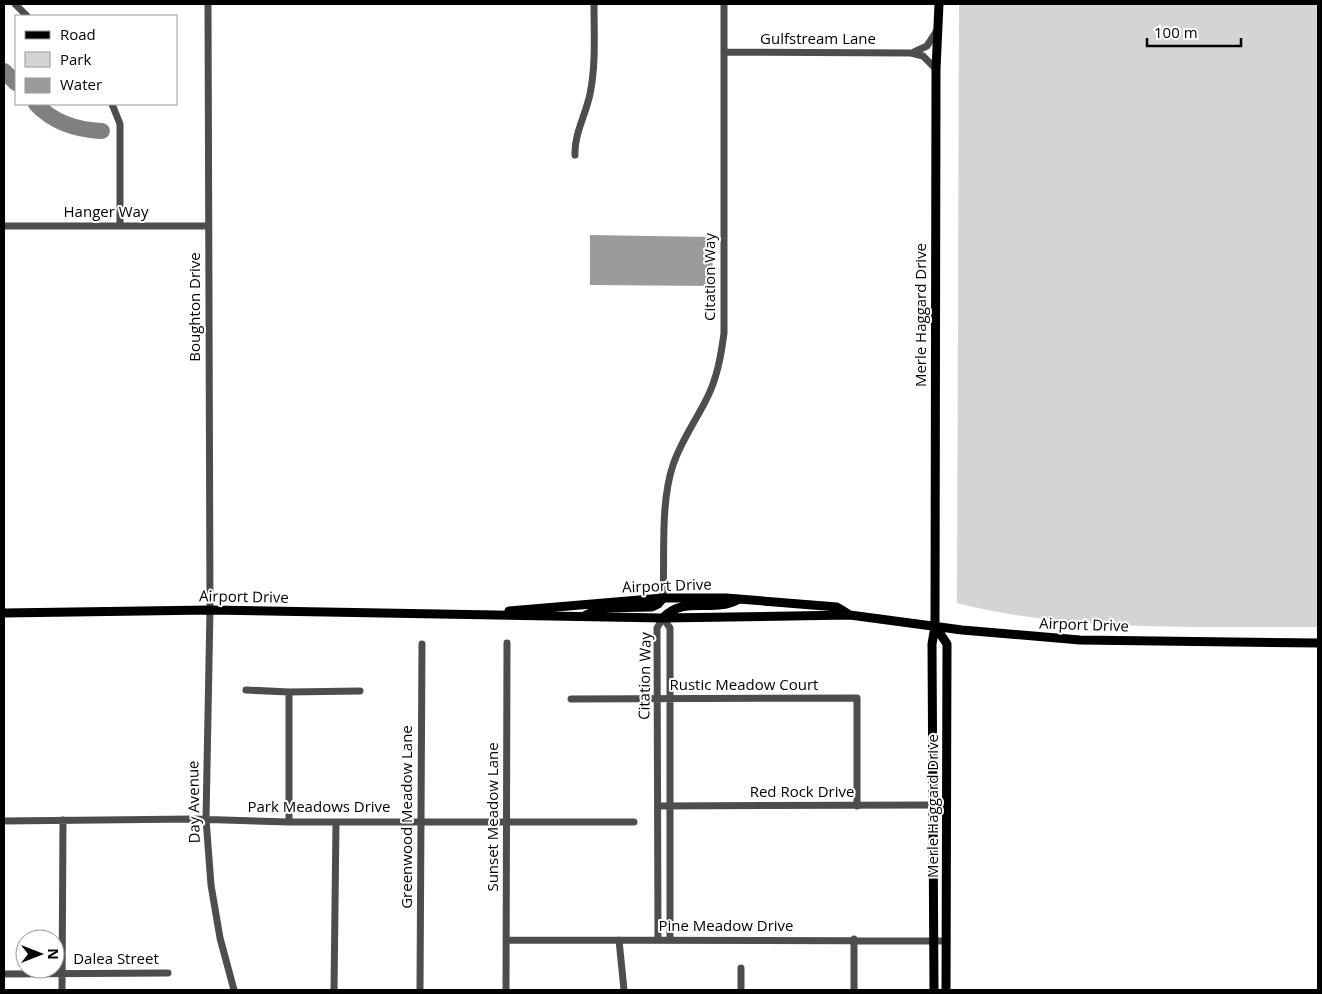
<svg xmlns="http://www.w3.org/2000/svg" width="1322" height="994" viewBox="0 0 1322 994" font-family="'Open Sans',sans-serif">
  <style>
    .green { fill: #d4d4d4 }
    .water { fill: #9b9b9b }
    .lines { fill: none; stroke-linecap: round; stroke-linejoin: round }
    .taxiway { stroke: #808080; stroke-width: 16 }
    .minor { stroke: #4d4d4d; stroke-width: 7 }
    .major { stroke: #000; stroke-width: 9 }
    .labels { text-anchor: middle; stroke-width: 4; stroke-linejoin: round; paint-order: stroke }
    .street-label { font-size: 15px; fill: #000; stroke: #fff }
  </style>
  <rect width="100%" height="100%" fill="#fff"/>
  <!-- green -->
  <path class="green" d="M959,4H1318V627C1198,626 1075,633 957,603Z"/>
  <!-- water -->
  <path class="water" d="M590,235L712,237L713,286L590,285Z"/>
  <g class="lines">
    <!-- taxiway -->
    <path class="taxiway" d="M4,71L16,83
      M36,104C54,123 76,130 102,131"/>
    <!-- minor -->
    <path class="minor" d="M15,4L27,16
      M208,4L210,610L206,819L211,885L220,938L234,990
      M724,52L911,53L923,56L936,69
      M914,52L927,46L936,32
      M112,104L120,124V226
      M575,155C574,134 586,114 590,94C596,65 594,34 594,4
      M4,226H208
      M663,598C665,556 660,504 673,465C681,441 695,422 706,400C717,379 721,356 724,333V4
      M663,618L670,628V940
      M246,690L289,692L360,691
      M571,699L857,698V806
      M658,806L933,805
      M4,821L193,819L289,822H634
      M289,822V692
      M506,940L946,941
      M619,940L624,990
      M658,940L657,628L663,618
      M4,974L168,973
      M62,990L63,820
      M334,990L336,822
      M420,990L422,644
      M506,990L507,643
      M741,990V968
      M854,990V939"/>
    <!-- major -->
    <path class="major" d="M509,611L663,598H726L837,607L850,615
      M4,613L210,610L663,618L850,615L962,630L1080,640L1318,643
      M586,615L603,608L652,607L658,604L663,598
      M663,618C684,595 713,614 739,599
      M935,626L947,644L946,990
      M934,990L932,644L935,626L936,69L939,4"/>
  </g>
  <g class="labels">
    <!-- street labels -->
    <g class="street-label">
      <text x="818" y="44">Gulfstream Lane</text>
      <text x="106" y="217">Hanger Way</text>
      <text transform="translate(710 277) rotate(-90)" y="5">Citation Way</text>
      <text transform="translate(195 307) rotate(-90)" y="5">Boughton Drive</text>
      <text transform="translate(921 315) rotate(-90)" y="5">Merle Haggard Drive</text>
      <text transform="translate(667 586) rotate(-2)" y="5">Airport Drive</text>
      <text transform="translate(244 597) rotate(1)" y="5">Airport Drive</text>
      <text transform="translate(1084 625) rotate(2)" y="5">Airport Drive</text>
      <text transform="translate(645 676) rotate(-89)" y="5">Citation Way</text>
      <text x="744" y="690">Rustic Meadow Court</text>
      <text x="802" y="797">Red Rock Drive</text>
      <text transform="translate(194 802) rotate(-91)" y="5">Day Avenue</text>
      <text transform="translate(933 806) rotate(-90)" y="5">Merle Haggard Drive</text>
      <text x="319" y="812">Park Meadows Drive</text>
      <text transform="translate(407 817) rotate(-90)" y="5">Greenwood Meadow Lane</text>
      <text transform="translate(493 817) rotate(-90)" y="5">Sunset Meadow Lane</text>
      <text x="726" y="931">Pine Meadow Drive</text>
      <text x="116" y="964">Dalea Street</text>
    </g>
  </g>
  <!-- border -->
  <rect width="1322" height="994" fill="none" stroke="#000000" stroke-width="10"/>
  <!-- legend -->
  <rect x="15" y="15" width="162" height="90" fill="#ffffff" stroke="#999999"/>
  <rect x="25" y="31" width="25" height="8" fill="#000000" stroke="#999999"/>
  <text x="60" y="40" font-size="15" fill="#000000">Road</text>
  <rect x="25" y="52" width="25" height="15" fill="#d4d4d4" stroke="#999999"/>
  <text x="60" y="65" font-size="15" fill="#000000">Park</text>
  <rect x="25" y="78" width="25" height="15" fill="#9b9b9b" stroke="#999999"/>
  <text x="60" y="90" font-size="15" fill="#000000">Water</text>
  <!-- north arrow -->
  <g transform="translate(40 954) rotate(90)"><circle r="24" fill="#ffffff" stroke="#999999"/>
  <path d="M0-4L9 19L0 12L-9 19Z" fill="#000000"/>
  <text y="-8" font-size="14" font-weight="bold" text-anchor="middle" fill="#000000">N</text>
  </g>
  <!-- scale -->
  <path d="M1147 38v8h94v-8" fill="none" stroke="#000000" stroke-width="2.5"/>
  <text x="1154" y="38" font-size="15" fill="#000000" stroke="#ffffff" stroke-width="4" paint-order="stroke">100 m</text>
</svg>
